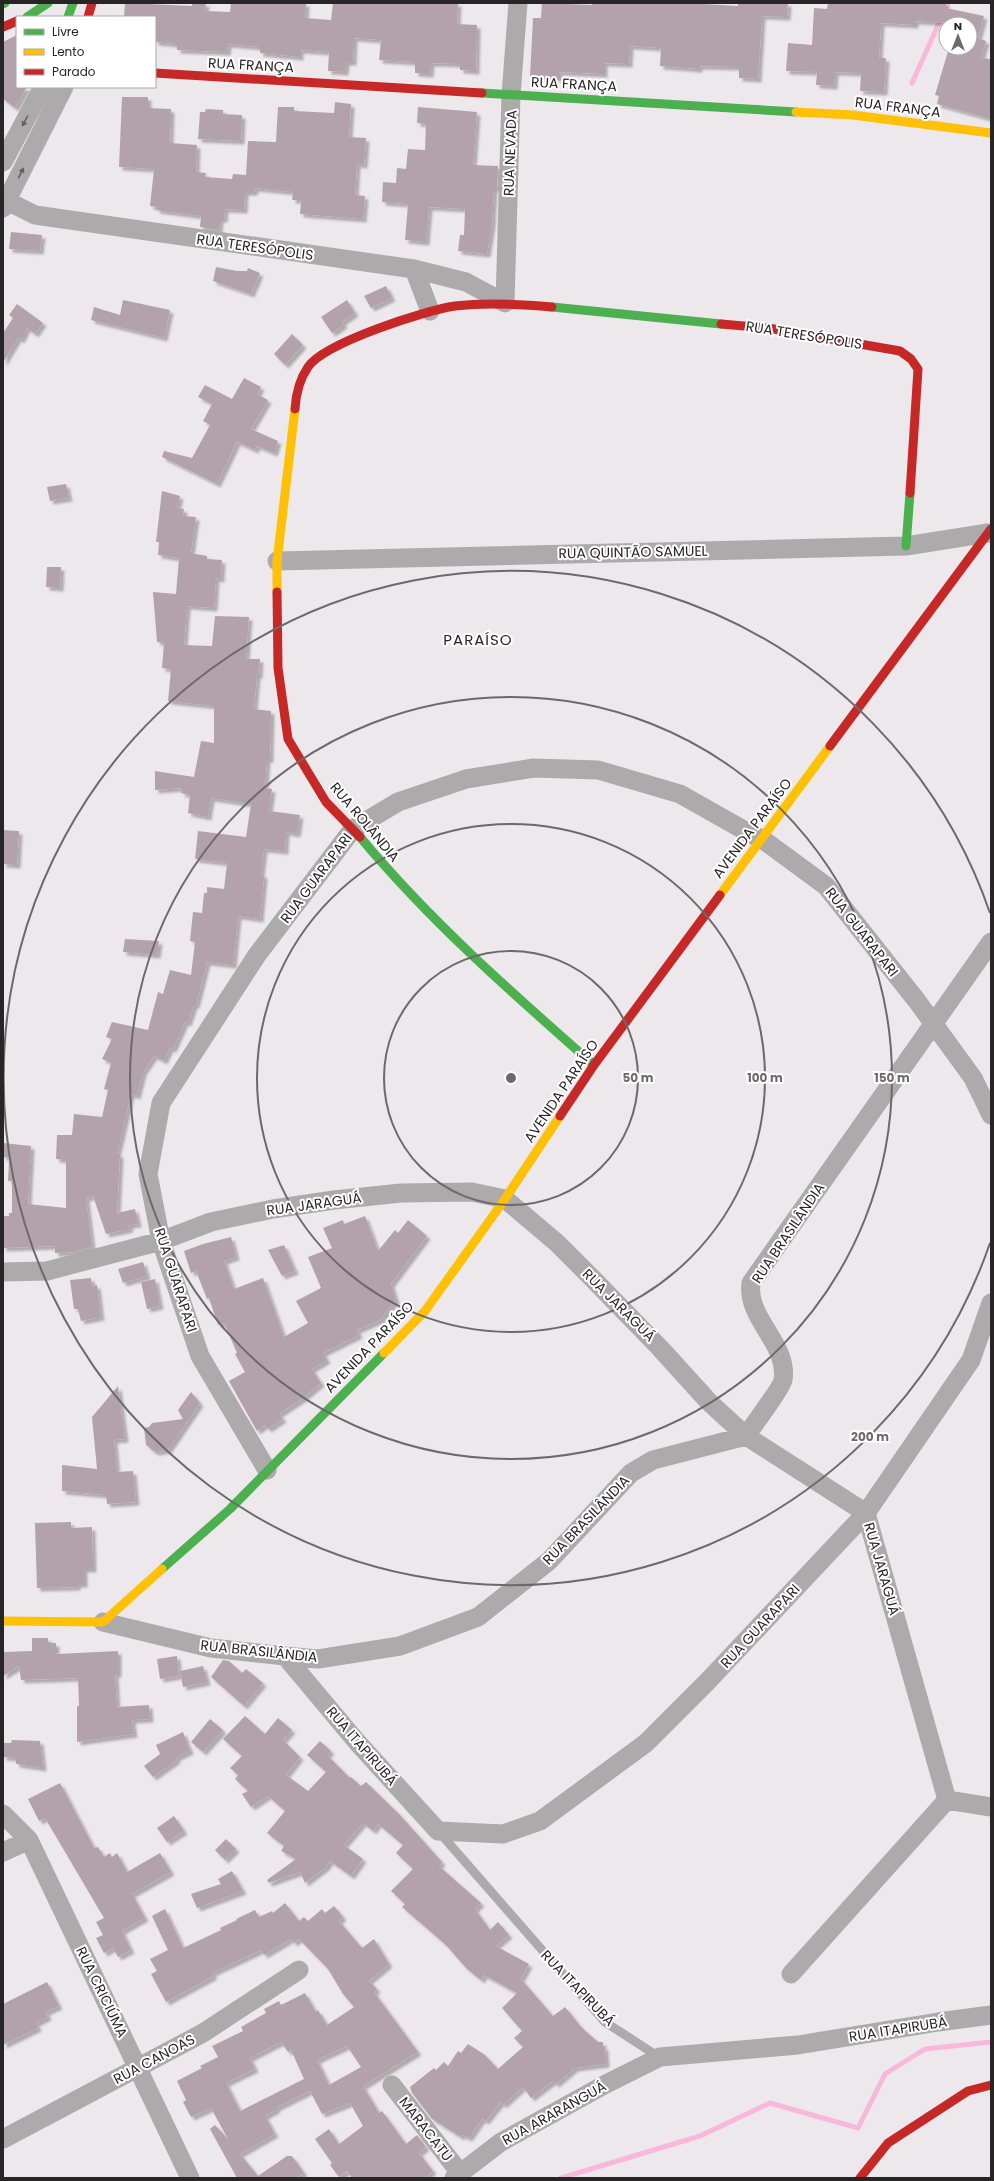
<svg xmlns="http://www.w3.org/2000/svg" width="994" height="2181" viewBox="0 0 994 2181" font-family="Poppins,sans-serif">
  <style>
    .lines { fill: none; stroke-linecap: round; stroke-linejoin: round }
    .stream { stroke: #f8b8db; stroke-width: 5 }
    .building { fill: #b3a2ac; fill-rule: evenodd; filter: url(#shadow) }
    .lane { stroke: #acaaab; stroke-width: 9 }
    .street { stroke: #acaaab; stroke-width: 19 }
    .fast { stroke: #4caf50; stroke-width: 9 }
    .slow { stroke: #ffc107; stroke-width: 9 }
    .jam { stroke: #c62828; stroke-width: 9 }
    .oneway { fill: #636162 }
    .ring { fill: none; stroke: #6d696b; stroke-width: 2 }
    .labels { text-anchor: middle; stroke-width: 4; stroke-linejoin: round; paint-order: stroke }
    .street-label { font-size: 14px; fill: #282526; stroke: #fff }
    .neighbourhood-label { font-size: 15px; letter-spacing: 1px; fill: #282526; stroke: #fff }
    .centre { fill: #6d696b; stroke: #fff; stroke-width: 2 }
    .ring-label { font-size: 12px; text-anchor: middle; font-weight: bold; fill: #6d696b; stroke: #fff; stroke-width: 4; stroke-linejoin: round; paint-order: stroke }
  </style>
  <defs>
    <filter id="shadow"><feDropShadow dx="3.5" dy="3.5" stdDeviation="1" flood-color="#0004"/></filter>
  </defs>
  <rect width="100%" height="100%" fill="#ede8eb"/>
  <g class="lines">
    <!-- stream -->
    <path class="stream" d="M912,83L948,3
      M561,2178L700,2136L770,2103L858,2128L885,2074L925,2049L991,2042"/>
  </g>
  <!-- building -->
  <path class="building" d="M125,3L192,6V3H206L205,11L230,12L231,3H306L305,18L331,20L333,3H458L457,24L477,25L476,71L460,70V64L431,63L430,74L415,73V62L379,60L381,40L354,38L353,62H346L345,72L328,71L329,52L300,50V57L260,53V47L228,44L227,52L177,50V44L155,42V17H124Z
    M542,3L592,5V3H687L738,6V3H788L787,17L762,16L758,79L739,78V67L699,66V69L660,66L661,48L630,46L629,64L604,63V74L559,72V78L530,76L533,18H541Z
    M828,3H946V8L984,16L978,38L986,41L981,58L991,59V119L937,104L939,96L935,95L949,48H970V24L915,21V25L881,23L879,58H886L884,92L860,91L861,73L835,72L834,86L816,85L817,72L786,71L788,43L812,45L814,8L827,9Z
    M17,35V87H27L15,108L3,99V42Z
    M122,97H148V108L171,109L170,143L197,145L196,172L206,173L205,177L232,179L233,174L246,175L248,141L276,142L278,107H294V111L334,113L335,102L351,104L349,137L366,138L364,165L357,164L355,195L365,196L363,219L300,214L301,200H292L293,192L255,188L254,192H245L244,210L225,209L224,219H220L219,230L200,227L201,216L156,210L157,207L150,206L154,169L119,167Z
    M418,107L477,112L473,165L498,166L497,188H494L492,223L487,254L458,251L460,235H464L465,209L429,207L426,242L405,240L408,204L382,202L383,182L396,183L397,168L406,169L408,149L425,150L426,124L417,123Z
    M206,109L223,110V114L242,115L241,141L198,139L200,112H205Z
    M11,232L42,235L40,251L9,249Z
    M216,267L237,271H247L248,268L260,273L251,294L213,281Z
    M386,286L392,298L371,308L364,296Z
    M123,300L170,310L164,338L91,320L94,307L120,315Z
    M347,300L355,313L342,322L344,325L332,333L321,317Z
    M17,304L43,323L35,334L27,328L21,340L18,338L3,363V333L13,318L9,315Z
    M292,334L303,345L285,365L274,354Z
    M244,378L261,387L257,394L268,400L251,429L278,441L274,453L257,446L255,450L237,442L217,484L162,457L164,451L192,458L210,425L203,421L212,404L198,397L205,385L232,399Z
    M66,484L69,498L50,501L47,487Z
    M162,491L180,496L177,508L184,509L183,516L196,517L191,553L207,556V559L222,560L221,579L216,578L214,608L187,606L184,645L212,646L215,616L249,617L246,659H260L259,675H257L254,709L271,711L270,759H267L265,788L272,789L269,811L300,815L297,834L286,832L285,851L264,849L261,874L264,875L260,919L238,916L233,965L207,962L196,1005H194L188,1023L185,1022L173,1049L170,1048L164,1061L154,1056L143,1072L137,1096L131,1094L117,1154H120L117,1213L135,1209L138,1224L129,1225L130,1229L106,1234L93,1196L86,1198L92,1247L74,1252L55,1253V1246L3,1248V1216H9V1213H12V1181H8L9,1158L3,1157V1143L31,1146L28,1204L66,1208V1160L56,1159L57,1135H72L74,1114L102,1117L108,1090L104,1089L111,1063L102,1059L112,1039L106,1037L112,1022L148,1030L158,992L163,994L170,970L191,975L195,942L190,941L193,912L202,913L204,893H207V887L224,889L227,863L195,859L198,831L246,837L251,804L211,798L208,817L188,813L190,795L181,793L182,788L155,790V771L194,777L201,741L214,743V706L168,701L171,669L162,668L164,643L157,642L153,592L176,594L179,558L158,555L159,542H156Z
    M47,567H61L60,588L46,587Z
    M3,830L19,831L17,865L3,864Z
    M125,939L159,941L157,955L123,952Z
    M365,1216L378,1251L395,1230L398,1233L408,1220L427,1236L391,1284L396,1300L380,1320L357,1330L359,1335L323,1353L327,1360L312,1369L321,1383L302,1399L279,1414L283,1419L268,1429L265,1425L257,1431L229,1381L245,1372L235,1354L237,1353L224,1323L218,1325L209,1298L207,1299L196,1271L191,1273L184,1251L203,1244L231,1237L236,1257L224,1261L234,1289L263,1278L284,1337L308,1323L296,1301L321,1288L308,1257L332,1248L323,1228L343,1220L344,1224Z
    M284,1245L295,1271L282,1276L268,1250Z
    M143,1262L147,1276L123,1283L118,1269Z
    M91,1278L92,1286L97,1285L101,1317L81,1321L78,1309H74L70,1280Z
    M155,1279L160,1306L147,1309L141,1282Z
    M118,1386L125,1439L114,1440L117,1472L133,1471L136,1502L107,1504L106,1495L62,1491V1465L97,1469L92,1417Z
    M191,1392L200,1403L168,1450L155,1452L146,1445L144,1428L149,1427L152,1423L183,1419L178,1410Z
    M71,1522V1528L92,1527L93,1569H84V1584H77V1587L37,1588L35,1523Z
    M32,1638H48V1643H56V1654L118,1651V1674H115L117,1707L149,1705L150,1719L132,1720L134,1734L77,1742V1706H79L78,1678L21,1680L19,1666L3,1676V1652L32,1651Z
    M177,1656L179,1676L160,1679L157,1659Z
    M223,1660L229,1661L242,1673L246,1669L263,1683L244,1706L211,1677Z
    M203,1666L207,1682L183,1687L180,1671Z
    M245,1716L265,1734L278,1718L292,1730L283,1740L300,1757L286,1775L308,1791L326,1772L307,1755L320,1741L331,1751L327,1755L350,1778L351,1777L361,1786L366,1782L399,1814L442,1862L439,1866L481,1903L475,1909L490,1930L498,1922L509,1935L496,1946L529,1964L521,1979L553,2016L565,2007L581,2027L598,2042H603V2047H605L606,2064L575,2068L556,2084L553,2081L531,2098L523,2087L503,2105L501,2102L486,2121L482,2119L469,2138L462,2135L461,2137L432,2119L412,2093L410,2087L434,2068L436,2070L444,2062L448,2066L458,2051L461,2053L468,2044L485,2055L498,2069L523,2047L514,2038L522,2031L502,2008L517,1993L484,1975L481,1980L466,1968L445,1944L402,1907L405,1904L391,1891L413,1869L396,1853L403,1845L378,1824L373,1831L363,1823L344,1845L363,1859L351,1876L330,1861L326,1867L305,1883L300,1872L269,1883L267,1880L296,1859L281,1851L284,1846L267,1833L285,1811L268,1796L251,1807L242,1794L248,1791L235,1779L238,1775L230,1768L242,1756L223,1739Z
    M210,1719L223,1730L203,1752L191,1742Z
    M183,1732L190,1751L176,1758L177,1760L153,1777L144,1766L160,1754L156,1745Z
    M12,1740L40,1741L43,1768L16,1764V1758L3,1757V1743H11Z
    M60,1783L94,1848L98,1847L104,1857L110,1853L112,1857L117,1853L127,1872L160,1853L171,1872L132,1894L145,1918L122,1931L131,1950L118,1957L113,1948L104,1953L96,1938L103,1935L96,1922L104,1918L45,1818L39,1821L28,1799Z
    M174,1816L184,1831L167,1842L157,1828Z
    M226,1839L236,1849L225,1860L215,1850Z
    M232,1871L243,1891L197,1908L191,1894L221,1884L218,1879Z
    M285,1903L299,1921L304,1917L308,1921L322,1909L325,1913L334,1906L343,1917L339,1921L362,1948L374,1939L389,1964L369,1981L377,1989L374,1992L418,2052L363,2086L379,2113L382,2111L406,2144L417,2135L426,2147L419,2153L433,2171L424,2178H352L347,2171L339,2177L330,2165L332,2163L315,2139L329,2129L339,2144L363,2126L350,2103L322,2114L310,2091L276,2108V2110L265,2116L275,2134L240,2154L258,2176L287,2156H292L304,2173L296,2178H237L210,2129L215,2125L228,2139L211,2108L191,2117L183,2102L186,2100L177,2081L202,2068L200,2066L218,2057L212,2046L243,2031L241,2027L266,2013L264,2009L279,2001L281,2005L305,1993L316,2012L318,2010L327,2025L354,2007L343,1994L328,1969L299,1939L294,1943L291,1939L264,1955L261,1950L212,1973L214,1976L166,2002L151,1974L157,1971L150,1959L168,1950L152,1916L165,1909L183,1948L221,1930L220,1928L237,1920L236,1919L255,1910L259,1917L272,1911L273,1913ZM281,2042L288,2052L291,2050L304,2079L240,2111L226,2083L255,2069L250,2058ZM347,2046L361,2067L329,2085L317,2060Z
    M47,1982L59,2006L46,2012L48,2017L36,2023L38,2028L3,2045V2004Z"/>
  <g class="lines">
    <!-- lane -->
    <path class="lane" d="M439,1832L605,2022L659,2057"/>
    <!-- street -->
    <path class="street" d="M3,162L43,87
      M3,199L35,215L414,269L466,282L505,303L511,95L518,3
      M3,208L64,87
      M414,269L430,311
      M277,561L906,546L988,533
      M3,1272L47,1271L161,1241L211,1222L273,1209L334,1200L401,1193L472,1192L505,1199L557,1243L593,1279L660,1348L709,1402L746,1436L866,1513L947,1800
      M267,1470L200,1356L161,1241L148,1174L161,1103L257,955L353,829L398,802L466,779L534,768L598,770L680,794L749,833L762,839L826,886L917,1001L973,1078L991,1115
      M103,1622L211,1648L285,1656L318,1659L400,1646L478,1617L549,1561L631,1473L653,1460L746,1436C752,1427 782,1387 783,1380C789,1344 746,1319 751,1283L991,942
      M285,1656L357,1742L438,1831L503,1834L540,1821L646,1743L707,1682L866,1513L971,1360L991,1303
      M947,1800L991,1807
      M3,1814L29,1840L190,2178
      M3,1852L29,1840
      M791,1974L947,1800
      M392,2085L460,2173
      M3,2139L203,2033L299,1970
      M454,2178L501,2142L604,2085L660,2057L798,2045L938,2022L991,2015"/>
    <!-- fast -->
    <path class="fast" d="M3,4L5,3
      M27,17L48,3
      M68,17L73,3
      M482,93L796,112
      M552,307L721,324
      M906,546L910,493
      M360,837C430,921 512,993 594,1065
      M162,1569L230,1509L384,1353"/>
    <!-- slow -->
    <path class="slow" d="M796,112L853,115L991,133
      M277,592V561L295,409
      M720,895L830,746
      M384,1353L425,1311L505,1199L560,1116
      M3,1621L103,1622L162,1569"/>
    <!-- jam -->
    <path class="jam" d="M88,17L92,3
      M3,27L17,21
      M155,73L482,93
      M721,324L768,328L900,351L911,359L918,369L910,493
      M295,409C296,393 299,380 308,367C324,343 426,310 455,306C488,302 520,304 552,307
      M277,592L278,668L288,739L326,802L360,837
      M830,746L991,529
      M560,1116L594,1065L720,895
      M860,2178L888,2143L968,2091L991,2085"/>
  </g>
  <!-- one-way arrows -->
  <defs><path id="oneway-solid" d="M-6-.8H1V-3.2L6.5 0L1 3.2V.8H-6Z"/></defs>
  <g class="oneway">
    <use href="#oneway-solid" transform="translate(25 121) rotate(118)"/>
    <use href="#oneway-solid" transform="translate(21 173) rotate(-63)"/>
  </g>
  <!-- distance rings -->
  <g class="ring">
    <circle cx="511" cy="1078" r="127"/>
    <circle cx="511" cy="1078" r="254"/>
    <circle cx="511" cy="1078" r="381"/>
    <path d="M990 1243A507 507 0 1 1 990 913"/>
  </g>
  <g class="labels">
    <!-- street labels -->
    <g class="street-label">
      <text transform="translate(251 65) rotate(3)" y="5">RUA FRANÇA</text>
      <text transform="translate(574 84) rotate(3)" y="5">RUA FRANÇA</text>
      <text transform="translate(898 107) rotate(7)" y="5">RUA FRANÇA</text>
      <text transform="translate(510 153) rotate(-88)" y="5">RUA NEVADA</text>
      <text transform="translate(255 247) rotate(8)" y="5">RUA TERESÓPOLIS</text>
      <text transform="translate(804 335) rotate(9)" y="5">RUA TERESÓPOLIS</text>
      <text transform="translate(633 552) rotate(-1)" y="5">RUA QUINTÃO SAMUEL</text>
      <text transform="translate(365 822) rotate(50)" y="5">RUA ROLÂNDIA</text>
      <text transform="translate(752 828) rotate(-53)" y="5">AVENIDA PARAÍSO</text>
      <text transform="translate(316 878) rotate(-53)" y="5">RUA GUARAPARI</text>
      <text transform="translate(862 932) rotate(52)" y="5">RUA GUARAPARI</text>
      <text transform="translate(561 1091) rotate(-56)" y="5">AVENIDA PARAÍSO</text>
      <text transform="translate(314 1204) rotate(-8)" y="5">RUA JARAGUÁ</text>
      <text transform="translate(788 1233) rotate(-56)" y="5">RUA BRASILÂNDIA</text>
      <text transform="translate(176 1280) rotate(72)" y="5">RUA GUARAPARI</text>
      <text transform="translate(619 1305) rotate(45)" y="5">RUA JARAGUÁ</text>
      <text transform="translate(369 1347) rotate(-46)" y="5">AVENIDA PARAÍSO</text>
      <text transform="translate(586 1520) rotate(-46)" y="5">RUA BRASILÂNDIA</text>
      <text transform="translate(882 1569) rotate(74)" y="5">RUA JARAGUÁ</text>
      <text transform="translate(760 1626) rotate(-47)" y="5">RUA GUARAPARI</text>
      <text transform="translate(259 1651) rotate(6)" y="5">RUA BRASILÂNDIA</text>
      <text transform="translate(362 1746) rotate(49)" y="5">RUA ITAPIRUBÁ</text>
      <text transform="translate(578 1988) rotate(46)" y="5">RUA ITAPIRUBÁ</text>
      <text transform="translate(102 1992) rotate(64)" y="5">RUA CRICIÚMA</text>
      <text transform="translate(898 2029) rotate(-9)" y="5">RUA ITAPIRUBÁ</text>
      <text transform="translate(154 2059) rotate(-28)" y="5">RUA CANOAS</text>
      <text transform="translate(554 2113) rotate(-29)" y="5">RUA ARARANGUÁ</text>
      <text transform="translate(426 2129) rotate(52)" y="5">MARACATU</text>
    </g>
    <!-- neighbourhood labels -->
    <g class="neighbourhood-label">
      <text x="478" y="645">PARAÍSO</text>
    </g>
  </g>
  <circle cx="511" cy="1078" r="6" class="centre"/>
  <g class="ring-label">
    <text x="638" y="1082">50 m</text>
    <text x="765" y="1082">100 m</text>
    <text x="892" y="1082">150 m</text>
    <text x="870" y="1441">200 m</text>
  </g>
  <!-- border -->
  <rect width="994" height="2181" fill="none" stroke="#282526" stroke-width="8"/>
  <!-- legend -->
  <rect x="16" y="16" width="140" height="72" fill="#ffffff" stroke="#a9a8a8"/>
  <rect x="24" y="29" width="20" height="6" fill="#4caf50" stroke="#a9a8a8"/>
  <text x="52" y="36" font-size="12" fill="#282526">Livre</text>
  <rect x="24" y="49" width="20" height="6" fill="#ffc107" stroke="#a9a8a8"/>
  <text x="52" y="56" font-size="12" fill="#282526">Lento</text>
  <rect x="24" y="69" width="20" height="6" fill="#c62828" stroke="#a9a8a8"/>
  <text x="52" y="76" font-size="12" fill="#282526">Parado</text>
  <!-- north arrow -->
  <g transform="translate(958 36)"><circle r="19" fill="#ffffff" stroke="#a9a8a8"/>
  <path d="M0-3L7 15L0 10L-7 15Z" fill="#6d696b"/>
  <text y="-6" font-size="11" font-weight="bold" text-anchor="middle" fill="#282526">N</text>
  </g>
</svg>
